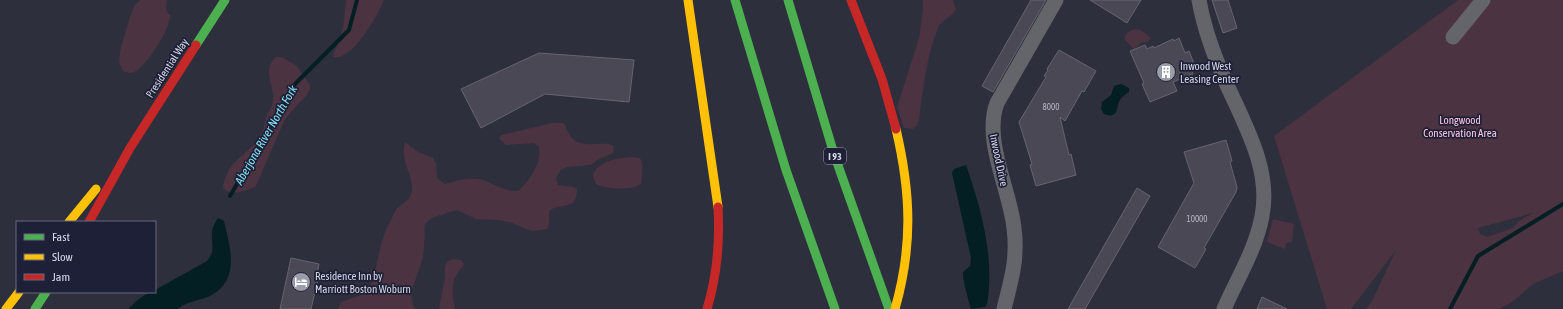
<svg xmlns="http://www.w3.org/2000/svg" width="1563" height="309" viewBox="0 0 1563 309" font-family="'Asap Condensed',sans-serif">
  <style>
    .green { fill: #4c3342; fill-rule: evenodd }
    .water { fill: #041f23 }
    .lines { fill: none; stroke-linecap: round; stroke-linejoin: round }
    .stream { stroke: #041f23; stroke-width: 4 }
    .building { fill: #4b4855; stroke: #66646f }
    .street { stroke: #63656a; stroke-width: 15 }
    .fast { stroke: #4caf50; stroke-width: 9 }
    .slow { stroke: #ffc107; stroke-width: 9 }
    .jam { stroke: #c62828; stroke-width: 9 }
    .labels { text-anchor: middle; stroke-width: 3.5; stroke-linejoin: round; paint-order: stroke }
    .number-label { font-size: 9px; fill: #b2b2c2 }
    .shield { fill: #1e2037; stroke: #9d9fb2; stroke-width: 1 }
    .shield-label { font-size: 10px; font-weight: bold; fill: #d4d6e6 }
    .poi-label { font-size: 11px; fill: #d4d6e6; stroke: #1e2037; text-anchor: start }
    .street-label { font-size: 11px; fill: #d4d6e6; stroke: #1e2037 }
    .park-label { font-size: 11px; fill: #fec5e0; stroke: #1e2037 }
    .water-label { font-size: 12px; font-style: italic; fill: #83e0f1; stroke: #1e2037 }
  </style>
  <rect width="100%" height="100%" fill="#2d2f3c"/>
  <!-- green -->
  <path class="green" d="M140,0H167C166,6 165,12 170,15C171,28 147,65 136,71C131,74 128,73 123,71L119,62L120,51L129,20L134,6Z
    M346,0H384C378,15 352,62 333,57C334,50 339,43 341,36C344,24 345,12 346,0Z
    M923,0H953L956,9C952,18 942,19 938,28C926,57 923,90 919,120L917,125L913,129L904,128L897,107L919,38L923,10Z
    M1458,0H1563V204L1559,206H1563V271L1533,284L1512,302L1499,309H1366L1372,301L1396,250L1351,309H1327L1274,136ZM1533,213L1519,221L1513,228L1487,237L1480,234L1478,228Z
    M1134,29L1141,30L1151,38L1147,42H1142L1134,49L1124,39L1127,33Z
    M276,57H282L297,66L310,85V89L307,95L295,107L284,121L256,186C246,191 232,197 223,188C226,158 255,153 263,130C265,125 265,120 267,115C269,111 272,106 273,101C275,85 261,71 276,57Z
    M552,123H563C567,127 568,133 571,137C579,148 598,143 609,144L614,146L613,153L597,160L591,165L567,167L561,170L556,178L558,185L574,187L577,189C577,210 563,203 550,210C547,217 552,221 547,229L533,231L526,229L510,222L497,220L476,219L457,210C447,213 430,216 425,225C424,237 425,251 421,263C417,281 406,291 415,309H338L341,302L367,293L370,288C378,266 379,240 391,220C393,216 395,209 399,207C404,202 411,200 412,191C413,173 400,163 405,142L418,152L433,158L436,163L437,178L445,184C456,181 468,177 479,179C492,182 504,192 518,191C530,181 542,163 539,147L534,143L506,145L499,138L502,135Z
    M632,157L640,158C644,166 642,175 641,184C633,191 605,189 596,184L593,176C596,161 619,158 632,157Z
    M1273,219L1294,224L1292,242L1286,243L1285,249L1267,242Z
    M453,259L461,260L464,264C463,268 459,270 457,274C450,285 453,297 455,309H439L445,278V266L448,261Z"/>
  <!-- water -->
  <path class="water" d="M1121,84L1129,88V92C1126,94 1120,98 1119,102C1116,110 1118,119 1104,114L1101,109L1102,102L1111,95L1114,86Z
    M966,165C981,208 995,258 987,304L985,307L971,309C969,302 962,279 963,272L970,266L971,258L952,173L954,169Z
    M218,218L224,221C230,247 241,280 210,296C199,301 187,301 178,309H128C135,302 145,292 155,292V290L207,261C216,250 211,245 212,233C212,227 215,223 218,218Z"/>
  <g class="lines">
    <!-- stream -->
    <path class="stream" d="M230,196L296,83L349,30L357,0
      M1450,309L1478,256L1563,204"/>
  </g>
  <!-- building -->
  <path class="building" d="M1031,0H1046L993,92L982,86Z
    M1090,0H1141L1127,23Z
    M1212,0H1228L1237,28L1223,33Z
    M1179,38L1185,53L1189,51L1193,61L1196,68L1192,70L1193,74L1173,82L1177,91L1150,102L1142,84L1144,83L1130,51L1145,45L1147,49L1153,46L1154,48L1173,39L1174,41Z
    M1059,50L1096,71L1084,92L1082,91L1065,121L1060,117L1069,155L1071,154L1076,175L1036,186L1030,165L1032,164L1019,122L1046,77L1044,76L1048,70L1047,69Z
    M539,53L634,60L629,102L545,94L481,128L461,89Z
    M1226,140L1232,161L1230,162L1237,187L1236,192L1204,248L1206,249L1195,268L1158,247L1194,183L1184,152Z
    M1137,188L1150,196L1085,309H1068Z
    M291,258L319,264L317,275H319L311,309H280Z
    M1262,297L1287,309H1257Z"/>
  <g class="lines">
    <!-- street -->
    <path class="street" d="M1199,0C1205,35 1219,69 1234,100C1251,137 1270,175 1262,216C1256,249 1237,279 1224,309
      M1453,37L1483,0
      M1004,309C1011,280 1018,260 1014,228C1010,190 983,140 997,103L1056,0"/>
    <!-- fast -->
    <path class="fast" d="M735,0L786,170L835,309
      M788,0L834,154L889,309
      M196,45L225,0
      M35,309L46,292"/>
    <!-- slow -->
    <path class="slow" d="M688,0L718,207
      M69,222L96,189
      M6,309L19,292
      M895,309C913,246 911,193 896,129"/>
    <!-- jam -->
    <path class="jam" d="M851,0L882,79L896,129
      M89,222L130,148L196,45
      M707,309C717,276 720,242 718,207"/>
  </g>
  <!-- icons -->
  <defs>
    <g id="building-disc" transform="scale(1)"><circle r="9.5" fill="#9a9caa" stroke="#1e2037"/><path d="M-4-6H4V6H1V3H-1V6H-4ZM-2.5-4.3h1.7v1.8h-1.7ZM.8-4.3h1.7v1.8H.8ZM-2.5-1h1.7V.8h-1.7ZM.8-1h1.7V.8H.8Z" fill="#fff"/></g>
    <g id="hotel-disc" transform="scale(1)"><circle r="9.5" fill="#9a9caa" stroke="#1e2037"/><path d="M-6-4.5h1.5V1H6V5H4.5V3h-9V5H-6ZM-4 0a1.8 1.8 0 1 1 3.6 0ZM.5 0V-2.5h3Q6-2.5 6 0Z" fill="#fff"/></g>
  </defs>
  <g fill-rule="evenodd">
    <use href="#building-disc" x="1166" y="72"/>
    <use href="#hotel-disc" x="301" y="282"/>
  </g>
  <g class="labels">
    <!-- number labels -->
    <g class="number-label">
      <text x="1051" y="110">8000</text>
      <text x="1197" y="222">10000</text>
    </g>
    <!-- shield labels -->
    <rect class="shield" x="824" y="148" width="22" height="16" rx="3"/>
    <g class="shield-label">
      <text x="835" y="160">I 93</text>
    </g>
    <!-- poi labels -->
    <g class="poi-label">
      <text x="1180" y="70">Inwood West<tspan x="1180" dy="13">Leasing Center</tspan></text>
      <text x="315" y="280">Residence Inn by<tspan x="315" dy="13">Marriott Boston Woburn</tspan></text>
    </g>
    <!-- street labels -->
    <g class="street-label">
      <text transform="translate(167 68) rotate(-57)" y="4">Presidential Way</text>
      <text transform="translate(999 160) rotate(78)" y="4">Inwood Drive</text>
    </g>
    <!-- park labels -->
    <g class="park-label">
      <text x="1460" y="124">Longwood<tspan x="1460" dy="13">Conservation Area</tspan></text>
    </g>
    <!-- water labels -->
    <g class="water-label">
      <text transform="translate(266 135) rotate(-60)" y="4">Aberjona River North Fork</text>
    </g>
  </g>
  <!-- legend -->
  <rect x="16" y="221" width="140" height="72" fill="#1e2037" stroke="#67697d"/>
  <rect x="24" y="234" width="20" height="6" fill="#4caf50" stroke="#67697d"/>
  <text x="52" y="241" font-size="12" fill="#d4d6e6">Fast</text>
  <rect x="24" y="254" width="20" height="6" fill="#ffc107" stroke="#67697d"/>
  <text x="52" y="261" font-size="12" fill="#d4d6e6">Slow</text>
  <rect x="24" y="274" width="20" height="6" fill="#c62828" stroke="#67697d"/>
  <text x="52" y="281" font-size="12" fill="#d4d6e6">Jam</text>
</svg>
